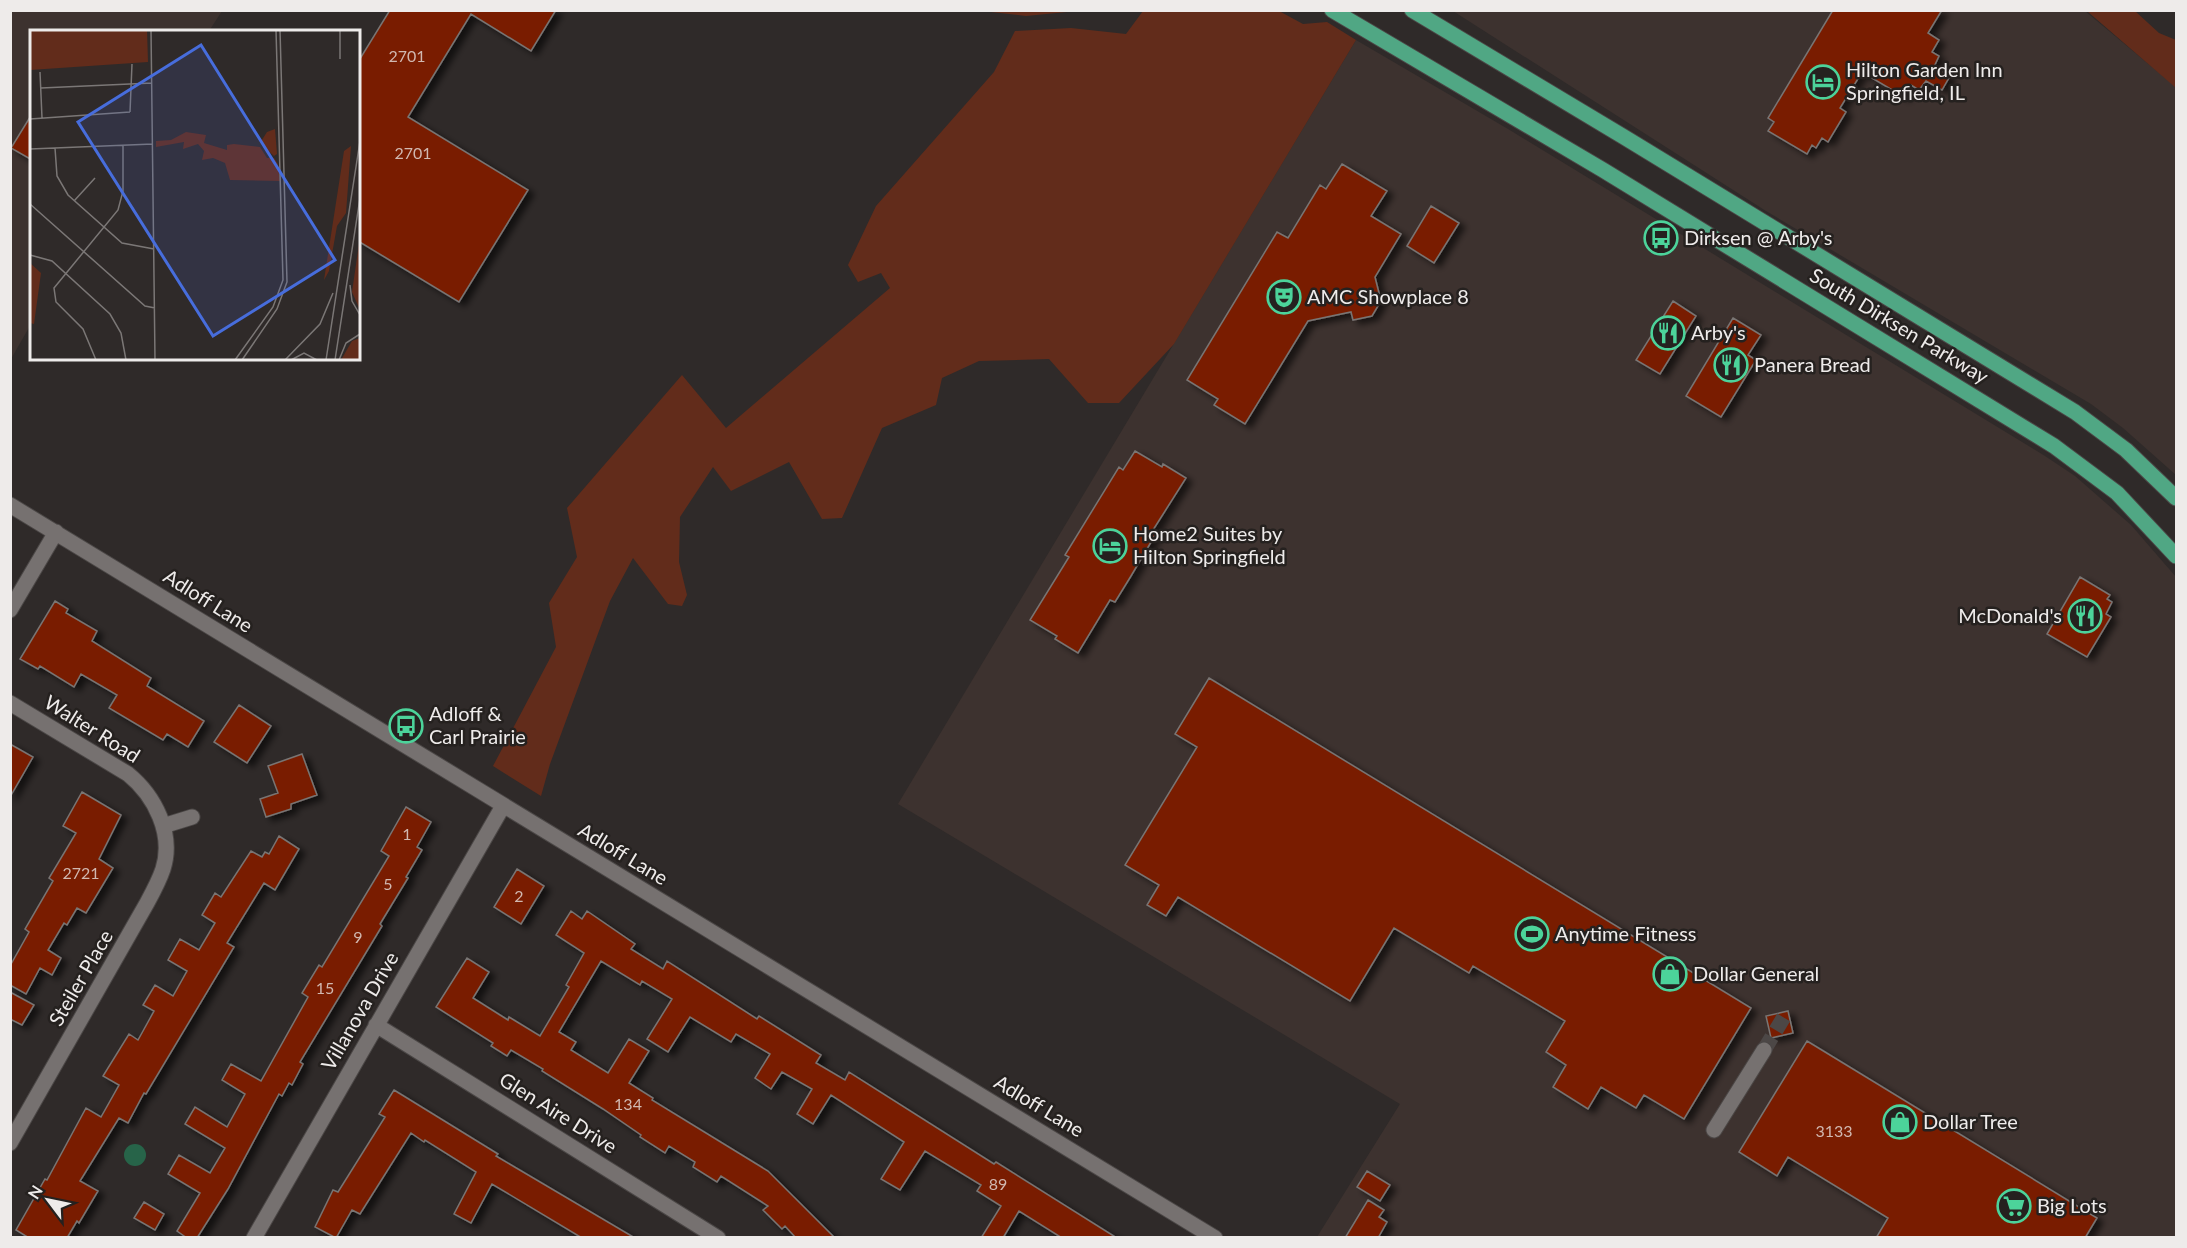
<svg xmlns="http://www.w3.org/2000/svg" width="2187" height="1248" viewBox="0 0 2187 1248" font-family="Lato,sans-serif">
  <style>
    .built { fill: #3d322f }
    .green { fill: #622c1b }
    .water { fill: #276449 }
    .building { fill: #791f00; stroke: #797473; stroke-width: 1.5; filter: url(#shadow) }
    .lines { fill: none; stroke-linecap: round; stroke-linejoin: round }
    .minor-tunnel { stroke: #4c4746; stroke-width: 15; stroke-dasharray: 15 8; stroke-linecap: butt }
    .minor-casing { stroke: #4b4746; stroke-width: 17 }
    .major-casing { stroke: #4b4746; stroke-width: 17 }
    .minor { stroke: #767170; stroke-width: 15 }
    .major { stroke: #50a784; stroke-width: 15 }
    .labels { text-anchor: middle; stroke-width: 5; stroke-linejoin: round; paint-order: stroke }
    .number-label { font-size: 16px; fill: #d1b8b0 }
    .poi-label { font-size: 20px; fill: #eeebea; stroke: #25211f; text-anchor: start }
    .street-label { font-size: 20px; fill: #eeebea; stroke: #25211f }
    .inset-road { fill: none; stroke: #7b7776; stroke-width: 1.5 }
    .view { fill: #476ddc; fill-opacity: 0.15; stroke: #476ddc; stroke-width: 3 }
    .inset-edge { fill: none; stroke: #eeebea; stroke-width: 3 }
  </style>
  <defs>
    <filter id="shadow"><feDropShadow dx="6" dy="4" stdDeviation="3" flood-color="#0009"/></filter>
  </defs>
  <rect width="100%" height="100%" fill="#2f2a29"/>
  <!-- built -->
  <path class="built" d="M11,11H222L209,31L32,32L31,324L11,359Z
    M1453,11H2085L2176,87V475L2123,428L2091,404L1766,211Z
    M1356,40L1508,129L2045,456L2075,476L2131,525L2176,577V1237H1317L1400,1104L898,804Z"/>
  <!-- green -->
  <path class="green" d="M990,11H1077L1026,16L991,12Z
    M1279,11L1303,24L1327,22L1356,40L1174,344L1119,403H1088L1049,359L979,361L942,378L936,405L882,428L842,518L822,519L789,462L731,491L713,467L680,517L679,562L687,595L682,606L668,604L633,558L610,601L550,764L541,796L493,766L556,647L549,603L577,557L567,508L682,375L726,428L890,288L881,273L858,282L848,265L876,206L994,72L1015,31L1071,28L1126,34L1143,11Z
    M2087,11H2135L2159,33L2176,40V88Z"/>
  <!-- water -->
  <path class="water" d="M124 1155a11 11 0 1 1 22 0a11 11 0 1 1-22 0Z"/>
  <!-- building -->
  <path class="building" d="M390,10H556L531,51L471,14L408,117L528,190L459,302L358,241V62Z
    M1833,10H1942L1928,33L1939,40L1932,52L1939,56L1934,67L1950,76L1942,90L1926,81L1919,90L1911,85L1904,97L1862,72L1840,108L1846,112L1828,142L1822,138L1816,148L1812,145L1807,154L1768,131L1774,122L1768,118Z
    M32,114V160L11,148Z
    M1342,164L1387,191L1371,216L1401,234L1375,277L1381,301L1372,316L1353,320L1351,312L1308,321L1245,424L1214,405L1218,399L1187,380L1277,232L1288,238L1320,185L1326,189Z
    M1431,206L1459,223L1434,263L1407,246Z
    M1673,301L1696,316L1660,374L1636,360Z
    M1733,318L1761,335L1748,355L1756,360L1721,417L1686,396Z
    M1135,451L1162,467L1163,464L1186,478L1153,530L1157,532L1131,576L1115,602L1110,600L1078,653L1055,639L1057,636L1030,620L1069,557L1065,555L1119,467L1123,470Z
    M2080,577L2110,595L2107,599L2112,602L2106,614L2111,617L2087,657L2047,634Z
    M55,601L68,609L66,613L97,631L92,641L151,678L147,686L204,721L188,747L167,734L163,740L109,708L117,695L81,674L74,687L40,666L38,669L20,659Z
    M1209,678L1751,1008L1684,1119L1644,1095L1636,1108L1601,1087L1588,1109L1553,1087L1566,1065L1546,1052L1565,1021L1473,966L1469,973L1394,928L1350,1001L1178,897L1166,916L1147,905L1159,885L1125,865L1197,747L1175,734Z
    M239,705L271,726L247,763L214,742Z
    M10,744L33,757L10,797Z
    M302,754L317,795L291,804V809L266,817L260,799L278,793L268,766Z
    M82,792L121,815L99,859L113,868L86,913L77,908L67,925L64,923L48,950L61,958L52,975L40,968L26,994L10,985V966L29,932L25,929L53,881L49,878L76,833L63,826Z
    M406,807L431,822L417,847L422,850L406,877L408,878L380,924L382,926L300,1062L303,1064L292,1085L289,1083L282,1096L279,1094L228,1189L197,1238H187L177,1231L200,1193L168,1174L179,1155L210,1173L225,1148L185,1124L195,1107L227,1127L245,1094L222,1080L231,1064L261,1081L308,997L302,993L319,965L322,967L389,856L381,851Z
    M279,836L299,849L275,890L264,883L227,943L234,947L146,1094L144,1093L128,1123L119,1118L80,1181L98,1191L79,1223L77,1221L67,1238H29L16,1230L45,1179L47,1180L86,1108L101,1117L119,1085L103,1076L129,1034L138,1040L154,1011L143,1005L155,985L173,996L187,971L168,960L180,939L199,950L215,923L202,915L215,893L221,897L251,851L262,857L265,852L269,854Z
    M517,869L544,886L521,924L494,907Z
    M571,911L582,919L587,911L635,944L631,949L663,969L667,961L757,1019L759,1016L821,1055L816,1063L845,1080L849,1072L994,1164L996,1162L1117,1238H1062L1019,1211L1003,1238H981L1001,1206L977,1191L981,1185L925,1151L900,1190L881,1179L904,1142L831,1095L813,1124L797,1114L812,1089L782,1072L771,1089L755,1078L770,1054L736,1034L731,1042L690,1017L668,1052L647,1039L672,999L642,981L640,985L601,961L559,1032L576,1042L571,1050L608,1073L629,1039L649,1051L629,1083L653,1098L652,1100L768,1171L835,1238H796L785,1226L782,1229L763,1210L768,1206L721,1176L717,1182L693,1167L695,1162L669,1146L665,1153L640,1137L641,1135L603,1109L542,1071L543,1069L511,1050L507,1056L491,1046L493,1043L436,1007L467,958L489,972L473,998L508,1020L509,1017L540,1036L569,987L566,985L584,953L556,935Z
    M10,992L34,1005L22,1025L10,1019Z
    M1788,1011L1793,1033L1771,1038L1766,1016Z
    M1807,1041L2097,1218L2085,1238H1876L1888,1218L1788,1157L1777,1176L1739,1152Z
    M394,1090L498,1154L496,1156L635,1238H582L492,1184L471,1223L454,1214L476,1172L425,1140L424,1142L411,1133L360,1214L352,1210L336,1238L315,1227L333,1190L338,1192L385,1117L379,1114Z
    M1367,1171L1390,1185L1380,1201L1357,1187Z
    M1368,1200L1384,1210L1379,1217L1387,1222L1378,1238H1345Z
    M144,1202L164,1214L155,1230L134,1218Z"/>
  <g class="lines">
    <!-- minor-tunnel -->
    <path class="minor-tunnel" d="M1764,1050L1787,1012"/>
    <!-- minor casing -->
    <g class="minor-casing">
      <path id="minor" d="M10,505L1215,1238
        M10,610L56,532
        M10,703L128,774C155,796 174,834 163,869C159,881 153,892 147,903L10,1143
        M163,826L192,817
        M376,1025L718,1238
        M1714,1130L1764,1050
        M254,1238L503,806"/>
    </g>
    <!-- major casing -->
    <g class="major-casing">
      <path id="major" d="M1332,10L1603,170L2054,446L2117,493L2176,556
        M1412,10L1624,137L2075,412L2126,450L2176,498"/>
    </g>
    <!-- minor -->
    <use href="#minor" class="minor"/>
    <!-- major -->
    <use href="#major" class="major"/>
  </g>
  <!-- icons -->
  <defs>
    <g id="hotel-ring" transform="scale(1.725)"><circle r="9.5" fill="#25211f" stroke="#4cd39a" stroke-width="1.5"/><path d="M-6-4.5h1.5V1H6V5H4.5V3h-9V5H-6ZM-4 0a1.8 1.8 0 1 1 3.6 0ZM.5 0V-2.5h3Q6-2.5 6 0Z" fill="#4cd39a"/></g>
    <g id="bus-ring" transform="scale(1.725)"><circle r="9.5" fill="#25211f" stroke="#4cd39a" stroke-width="1.5"/><path d="M-5-6H5V4H4V6H2V4H-2V6H-4V4H-5ZM-3.5-4V0h7V-4ZM-3.5 1.2v1.5H-2V1.2ZM2 1.2v1.5H3.5V1.2Z" fill="#4cd39a"/></g>
    <g id="theatre-ring" transform="scale(1.725)"><circle r="9.5" fill="#25211f" stroke="#4cd39a" stroke-width="1.5"/><path d="M-5-5.5Q0-4 5-5.5V0Q5 5 0 6Q-5 5-5 0ZM-3.3-2.5H-1v1.5H-3.3ZM1-2.5H3.3v1.5H1ZM-2.8 1Q0 5.5 2.8 1Z" fill="#4cd39a"/></g>
    <g id="restaurant-ring" transform="scale(1.725)"><circle r="9.5" fill="#25211f" stroke="#4cd39a" stroke-width="1.5"/><path d="M-5-6h1v4h1v-4h1v4h1v-4h1v5L-1.5 .5V6h-2V.5L-5-1ZM5-6V6H3V1.5H1.5Q1.5-4 5-6Z" fill="#4cd39a"/></g>
    <g id="stadium-ring" transform="scale(1.725)"><circle r="9.5" fill="#25211f" stroke="#4cd39a" stroke-width="1.5"/><path d="M0-5a6.5 5 0 1 0 0 10a6.5 5 0 1 0 0-10ZM-3.5-1.8h7v3.6h-7Z" fill="#4cd39a"/></g>
    <g id="shop-ring" transform="scale(1.725)"><circle r="9.5" fill="#25211f" stroke="#4cd39a" stroke-width="1.5"/><path d="M-5-2.5h2.3a2.7 3.5 0 0 1 5.4 0H5L5.5 6h-11ZM-1.5-2.5h3a1.5 2.3 0 0 0-3 0Z" fill="#4cd39a"/></g>
    <g id="supermarket-ring" transform="scale(1.725)"><circle r="9.5" fill="#25211f" stroke="#4cd39a" stroke-width="1.5"/><path d="M-6-5.5h2.5l.6 2H6L4.5 2H-2.5L-4.4-4H-6ZM-1.5 3.2a1.3 1.3 0 1 0 .1 0ZM3 3.2a1.3 1.3 0 1 0 .1 0Z" fill="#4cd39a"/></g>
  </defs>
  <g fill-rule="evenodd">
    <use href="#hotel-ring" x="1823" y="82"/>
    <use href="#bus-ring" x="1661" y="238"/>
    <use href="#theatre-ring" x="1284" y="297"/>
    <use href="#restaurant-ring" x="1668" y="333"/>
    <use href="#restaurant-ring" x="1731" y="365"/>
    <use href="#hotel-ring" x="1110" y="546"/>
    <use href="#restaurant-ring" x="2085" y="616"/>
    <use href="#bus-ring" x="406" y="726"/>
    <use href="#stadium-ring" x="1532" y="934"/>
    <use href="#shop-ring" x="1670" y="974"/>
    <use href="#shop-ring" x="1900" y="1122"/>
    <use href="#supermarket-ring" x="2014" y="1206"/>
  </g>
  <g class="labels">
    <!-- number labels -->
    <g class="number-label">
      <text x="407" y="62">2701</text>
      <text x="413" y="159">2701</text>
      <text x="407" y="840">1</text>
      <text x="81" y="879">2721</text>
      <text x="388" y="890">5</text>
      <text x="519" y="902">2</text>
      <text x="358" y="943">9</text>
      <text x="325" y="994">15</text>
      <text x="628" y="1110">134</text>
      <text x="1834" y="1137">3133</text>
      <text x="998" y="1190">89</text>
    </g>
    <!-- poi labels -->
    <g class="poi-label">
      <text x="1846" y="77">Hilton Garden Inn<tspan x="1846" dy="23">Springfield, IL</tspan></text>
      <text x="1684" y="245">Dirksen @ Arby's</text>
      <text x="1307" y="304">AMC Showplace 8</text>
      <text x="1691" y="340">Arby's</text>
      <text x="1754" y="372">Panera Bread</text>
      <text x="1133" y="541">Home2 Suites by<tspan x="1133" dy="23">Hilton Springfield</tspan></text>
      <text x="2062" y="623" text-anchor="end">McDonald's</text>
      <text x="429" y="721">Adloff &amp;<tspan x="429" dy="23">Carl Prairie</tspan></text>
      <text x="1555" y="941">Anytime Fitness</text>
      <text x="1693" y="981">Dollar General</text>
      <text x="1923" y="1129">Dollar Tree</text>
      <text x="2037" y="1213">Big Lots</text>
    </g>
    <!-- street labels -->
    <g class="street-label">
      <text transform="translate(1899 326) rotate(31)" y="7">South Dirksen Parkway</text>
      <text transform="translate(208 601) rotate(32)" y="7">Adloff Lane</text>
      <text transform="translate(92 729) rotate(32)" y="7">Walter Road</text>
      <text transform="translate(623 854) rotate(31)" y="7">Adloff Lane</text>
      <text transform="translate(81 978) rotate(-60)" y="7">Steiler Place</text>
      <text transform="translate(360 1011) rotate(-60)" y="7">Villanova Drive</text>
      <text transform="translate(1039 1106) rotate(31)" y="7">Adloff Lane</text>
      <text transform="translate(558 1113) rotate(32)" y="7">Glen Aire Drive</text>
    </g>
  </g>
  <!-- overview -->
  <g transform="translate(30 30)">
    <rect width="330" height="330" fill="#2f2a29"/>
    <path d="M0,0H117L118,32L0,40ZM245,99L247,124L244,126L230,113L237,102ZM156,102L176,105L174,113L197,120V115L204,114L230,117L237,128H244L248,134L250,151L200,150L195,133L183,128L172,130L174,121L168,114L153,119L154,112L126,117V111L141,110ZM321,116L316,183L307,196L299,241L294,250L314,121ZM330,207V280L322,262ZM0,233L11,243L4,294L0,293ZM330,308V330H311L322,311Z" fill="#622c1b"/>
    <path class="inset-road" d="M121,0L125,330M310,0V29M10,42L12,88M11,58L122,53M100,82L102,34M0,89L100,82M25,118L27,146L38,165L92,213L124,219M0,119L123,114M44,171L65,148M0,174L115,276L125,278M0,225L22,231L80,284L91,303L96,330M320,255L322,271L330,285M66,330L53,299L26,272L24,258L88,180L93,161V115M205,330L243,277L253,250L246,0M212,330L247,279L257,252L250,0M255,330L290,294L303,263M261,330L274,323L287,330M296,330L330,111M305,330L330,168M309,330L316,313L330,304"/>
    <path class="view" d="M171,15L305,230L183,306L48,92Z"/>
    <rect width="330" height="330" class="inset-edge"/>
  </g>
  <!-- border -->
  <rect width="2187" height="1248" fill="none" stroke="#eeebea" stroke-width="24"/>
  <!-- north arrow -->
  <g transform="translate(48 1200) rotate(302)" stroke="#25211f" stroke-width="4.5" paint-order="stroke">
  <path d="M0-4.5L10 22L0 15L-10 22Z" fill="#eeebea"/>
  <text y="-9" font-size="16" font-weight="bold" text-anchor="middle" fill="#eeebea">N</text>
  </g>
</svg>
